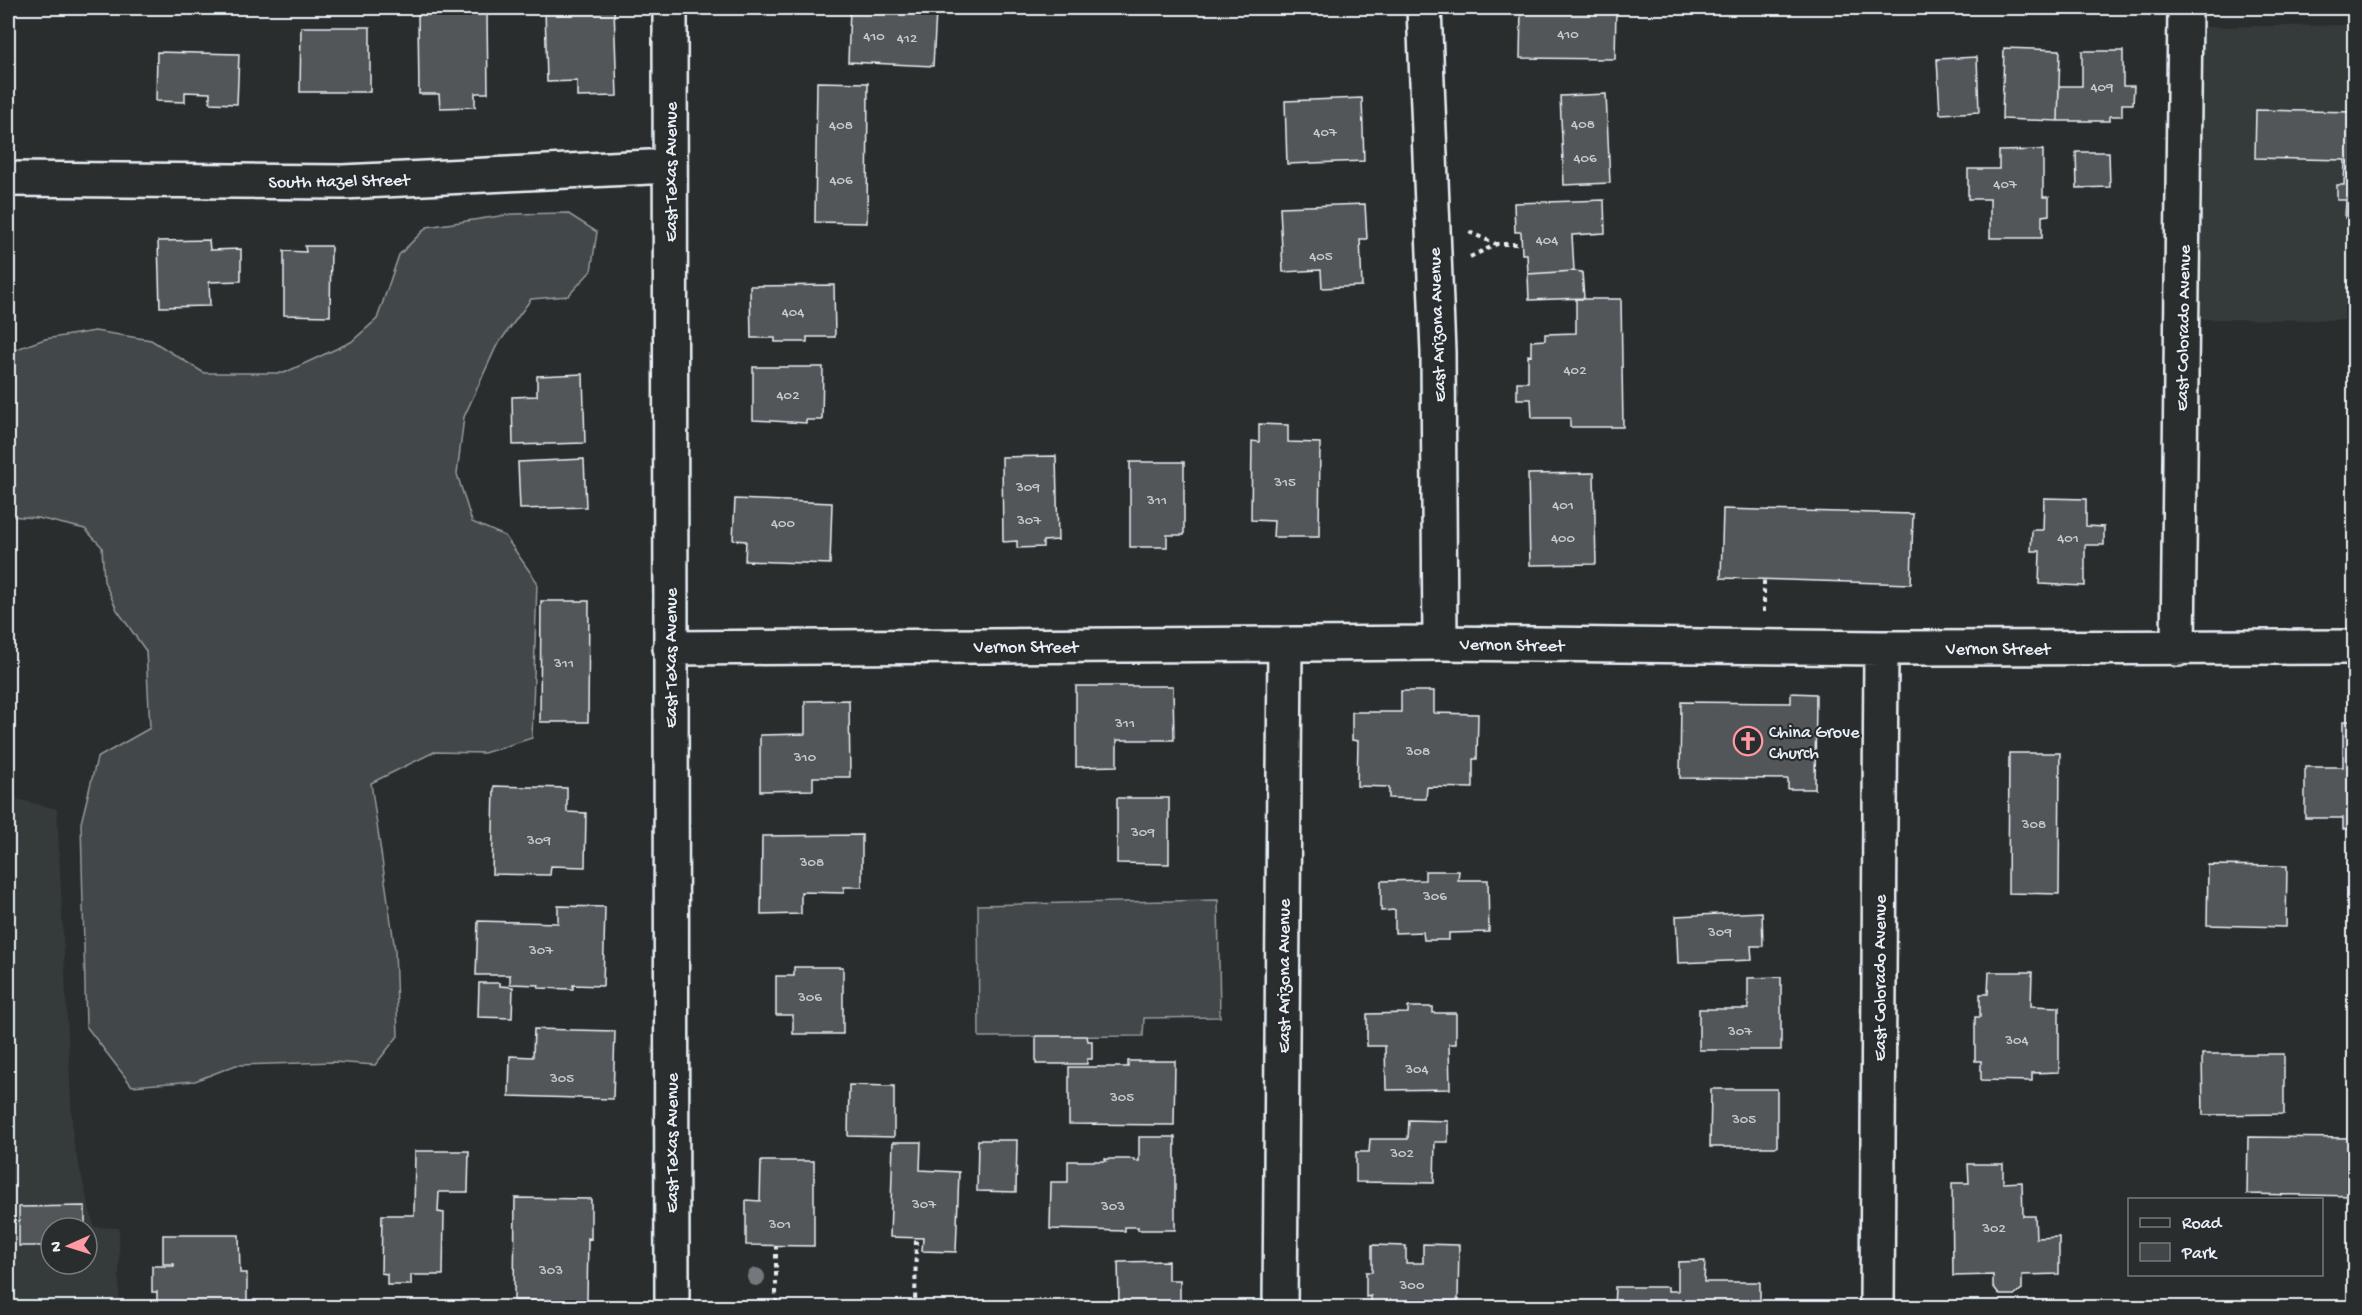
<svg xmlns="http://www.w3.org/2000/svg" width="2362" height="1315" viewBox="0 0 2362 1315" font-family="'Gochi Hand',sans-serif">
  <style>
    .built { fill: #363a3b; fill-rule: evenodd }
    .green { fill: #424648; stroke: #959ca0; stroke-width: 1.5 }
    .building { fill: #535759; stroke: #e8f1f8; stroke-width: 1.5 }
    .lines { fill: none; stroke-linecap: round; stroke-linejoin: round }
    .street-casing { stroke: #e8f1f8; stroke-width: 38 }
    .path { stroke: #e8f1f8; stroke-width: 4; stroke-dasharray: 4.5 4.5; stroke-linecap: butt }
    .street { stroke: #2a2d2e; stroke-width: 33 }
    .tree { fill: #73787b }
    .labels { text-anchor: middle; stroke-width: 4.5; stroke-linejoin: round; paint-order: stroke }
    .number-label { font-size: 15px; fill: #c3cad0 }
    .street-label { font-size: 18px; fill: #e8f1f8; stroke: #2a2d2e }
    .poi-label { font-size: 18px; fill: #e8f1f8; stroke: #2a2d2e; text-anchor: start }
  </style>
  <rect width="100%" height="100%" fill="#2a2d2e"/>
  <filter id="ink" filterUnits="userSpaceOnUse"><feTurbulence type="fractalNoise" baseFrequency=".0167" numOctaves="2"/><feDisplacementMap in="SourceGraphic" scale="12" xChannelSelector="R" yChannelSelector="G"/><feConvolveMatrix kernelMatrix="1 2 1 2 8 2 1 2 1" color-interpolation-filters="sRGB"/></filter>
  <g filter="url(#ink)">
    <!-- built -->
    <path class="built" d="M2354,25V320L2194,319L2199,27Z
      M8,797L57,809L73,1141L94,1227L119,1228V1307L8,1308ZM51,1228H87V1264H51Z"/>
    <!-- green -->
    <path class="green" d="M567,213L597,232L591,271L568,296L531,299L496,347L464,417L457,474L472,522L505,536L537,582L532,738L484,753L434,752L371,783L395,950L398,1036L375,1065L333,1062L236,1065L195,1081L132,1086L86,1026L81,823L97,758L150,728L146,651L117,610L104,581L102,547L85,529L38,518L8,516V352L45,339L95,331L151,340L204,373H284L351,342L377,319L399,255L427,227L513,214Z
      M1218,900L1220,1017L1144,1018L1143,1036L979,1037L978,905Z"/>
    <!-- building -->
    <path class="building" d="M545,8H614L617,96L577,97V81L547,82Z
      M850,8L936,12L933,66L848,62Z
      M1521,8H1616L1615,59L1520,58Z
      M487,12L488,93H475V107L440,108L439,94H419L418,13Z
      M301,27H370V92H300Z
      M2004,48L2060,50L2058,121L2002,119Z
      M2082,51H2123V86H2134L2133,104H2122V116H2110V121H2058L2059,86H2082Z
      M157,52L239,54L237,104L210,103V93L185,92V102L156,101Z
      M1977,57L1979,112L1940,114L1937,59Z
      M817,82L868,83L867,223L815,222Z
      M1606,94L1610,183L1564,185L1560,96Z
      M1362,98L1364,161L1287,164L1285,101Z
      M2256,110L2354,112V218H2345L2346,200H2337V185H2344L2345,160L2255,158Z
      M2043,150V197H2049V215L2042,216V238H1990V199H1968V169H1999V151Z
      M2076,152H2109L2110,187L2077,188Z
      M1604,200L1605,233L1572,235L1574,271L1528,274L1527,254H1522L1521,232H1515L1514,203Z
      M1365,204L1367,239H1360L1362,286L1322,288L1321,270L1283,272L1280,207Z
      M209,240L210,250L241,249V281L209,282L210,306L160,307L158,241Z
      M305,246H331L330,316L284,315V251L306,252Z
      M1574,271L1582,272L1584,298L1529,300L1528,274Z
      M834,285L835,337H807V342H775V338H751L750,286Z
      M1576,299H1621L1623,427H1570V418H1532L1531,399H1517V382H1528V355L1531,356V341L1545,340V334L1576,333Z
      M753,367H823L822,420H806V423L753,420Z
      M583,374L585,443L513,445L512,397L537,396V376Z
      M1259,424L1288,425V442L1320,443L1319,537H1273L1274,521L1251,520L1252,441L1259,442Z
      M1056,456L1058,540L1043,541V547L1017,548V541L1003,542L1002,457Z
      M584,459L586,507L520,509L518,462Z
      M1130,462H1184V535H1167V547H1130Z
      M1594,473L1596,564L1530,565L1528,474Z
      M2044,498L2086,499V526L2104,527V545H2085V586L2039,584L2040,551H2031L2032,530H2043Z
      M735,499L832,503L830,564L745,561L746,541L733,540Z
      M1723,509L1913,514L1911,584L1721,578Z
      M541,601H589L588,722H540Z
      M1076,686H1173L1174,740H1117V766L1076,767Z
      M1401,691H1434V713L1478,714L1477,759H1473V788L1427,787L1426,799L1389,798V787L1357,786L1358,741L1352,740V712H1401Z
      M1791,693L1816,694L1815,789H1788V779L1680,778L1681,702L1791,703Z
      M849,700L850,777H813V790L760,791V735L805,734V701Z
      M2343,721H2354V829H2343V818H2305V767H2343Z
      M2009,753H2060L2059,894L2008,893Z
      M494,786L567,788V812L586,813L585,867L551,866L550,875L492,874Z
      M1117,798H1169V864L1117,863Z
      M862,835V887H844V893L801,892V914L761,915L762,836Z
      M2208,865L2287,866L2286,927L2207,925Z
      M1425,871H1459L1458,880H1488L1489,932L1449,933V940H1424L1423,932L1395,933V910L1381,911V881L1425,880Z
      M558,906L605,907L603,986L573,985V989L538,988L539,985L510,984V975H476L478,921L558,923Z
      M1762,912L1763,946H1751L1752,960L1678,963L1676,916Z
      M794,967H843V1034H793V1015H776V976H794Z
      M1989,972H2032L2031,1006L2059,1007V1072L2032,1073V1081L1981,1080V1061H1975V1017H1980V994H1988Z
      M1781,977V1050H1699V1009H1748V978Z
      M479,983H500V986L513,987L512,1018L478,1017Z
      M1408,1007H1433V1013H1456V1044H1449L1450,1089L1386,1090L1385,1046H1367V1014L1408,1013Z
      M534,1029L615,1031L613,1099L509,1096L510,1056L533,1057Z
      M1036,1036H1087L1088,1041H1092V1059H1087V1064H1036Z
      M2202,1054H2284V1114L2203,1115Z
      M1128,1061H1175L1174,1125L1069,1124V1067H1128Z
      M849,1085L894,1086V1137L848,1136Z
      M1711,1089H1777V1147H1710Z
      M1409,1120L1448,1121V1142H1435L1434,1183L1356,1182V1152H1369L1370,1139H1408Z
      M1139,1137H1175V1230H1138V1227H1125V1231L1050,1229L1051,1182H1068V1161H1106L1105,1159H1134V1161H1139Z
      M2248,1137L2354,1138V1196L2247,1194Z
      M978,1140H1017L1016,1192L977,1191Z
      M893,1142H921L920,1170L959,1172L956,1252L922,1251L923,1238L890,1237Z
      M415,1151H469L468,1192H439L438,1212L444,1213L443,1275H411V1285H387V1274L381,1273L382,1215H414Z
      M761,1161H814V1246L746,1245V1200L760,1201Z
      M1968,1164H2003V1183L2022,1182L2023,1216H2035L2036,1238L2059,1237V1274L2022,1275V1289L2014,1295H2000L1993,1286V1275L1953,1276L1952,1183H1969Z
      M515,1198L591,1199V1239L588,1238L587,1301L514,1300Z
      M85,1206V1228H51V1246H19V1207Z
      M163,1235H239L240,1273H247V1301H255V1308H157V1292H152V1266H174V1264H163Z
      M1423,1244L1459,1245L1458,1301L1424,1300V1308H1371V1296L1366,1297V1272H1372V1245L1406,1246V1263H1423Z
      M1168,1261V1280H1180V1308H1095V1302H1119L1118,1262Z
      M1705,1261L1704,1282H1760V1308H1614L1615,1287H1668V1291H1678V1262Z"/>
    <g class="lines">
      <!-- street casing -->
      <g class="street-casing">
        <path id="street" d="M670,8L672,1308
          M1424,8L1438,352L1440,643
          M8,179L343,182L670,166
          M670,648L1440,643L1881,648L2354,647
          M2178,649L2185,8
          M1280,1308L1285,645
          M1877,1308L1881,648"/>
      </g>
      <!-- path -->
      <path class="path" d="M1469,232L1496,244
        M1470,257L1497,244H1521
        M1764,612V580
        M776,1245V1308
        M915,1308L916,1238"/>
      <!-- street -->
      <use href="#street" class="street"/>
    </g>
    <!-- trees -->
    <circle class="tree" cx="756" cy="1277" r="9"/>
  </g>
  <!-- icons -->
  <defs>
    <g id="church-ring" transform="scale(1.5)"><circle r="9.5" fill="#2a2d2e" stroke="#ff9aa2" stroke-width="1.5"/><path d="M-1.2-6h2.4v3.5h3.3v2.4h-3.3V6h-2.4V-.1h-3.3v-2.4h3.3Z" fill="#ff9aa2"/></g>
  </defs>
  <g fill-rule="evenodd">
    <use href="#church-ring" x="1748" y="741"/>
  </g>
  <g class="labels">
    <!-- number labels -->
    <g class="number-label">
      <text x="1568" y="38">410</text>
      <text x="874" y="40">410</text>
      <text x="907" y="42">412</text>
      <text x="2102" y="91">409</text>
      <text x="1583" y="128">408</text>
      <text x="841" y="129">408</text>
      <text x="1325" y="136">407</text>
      <text x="1585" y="162">406</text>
      <text x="841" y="184">406</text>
      <text x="2005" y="188">407</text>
      <text x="1547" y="244">404</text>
      <text x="1321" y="260">405</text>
      <text x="793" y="316">404</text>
      <text x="1575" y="374">402</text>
      <text x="788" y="399">402</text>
      <text x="1285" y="486">315</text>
      <text x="1028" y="491">309</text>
      <text x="1157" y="504">311</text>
      <text x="1563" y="509">401</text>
      <text x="1029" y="524">307</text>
      <text x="783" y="527">400</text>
      <text x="1563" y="542">400</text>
      <text x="2068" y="542">401</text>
      <text x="564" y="667">311</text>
      <text x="1125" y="727">311</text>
      <text x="1418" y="755">308</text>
      <text x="805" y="761">310</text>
      <text x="2034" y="828">308</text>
      <text x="1143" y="836">309</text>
      <text x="539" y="844">309</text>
      <text x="812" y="866">308</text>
      <text x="1435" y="900">306</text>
      <text x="1720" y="936">309</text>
      <text x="541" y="954">307</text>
      <text x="810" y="1001">306</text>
      <text x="1740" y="1035">307</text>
      <text x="2017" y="1044">304</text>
      <text x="1417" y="1073">304</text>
      <text x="562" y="1082">305</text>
      <text x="1122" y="1101">305</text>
      <text x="1744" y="1123">305</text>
      <text x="1402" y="1157">302</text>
      <text x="924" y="1208">307</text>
      <text x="1113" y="1210">303</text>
      <text x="780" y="1228">301</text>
      <text x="1994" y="1232">302</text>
      <text x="551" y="1274">303</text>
      <text x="1412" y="1289">300</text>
    </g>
    <!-- street labels -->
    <g class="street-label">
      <text transform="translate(670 172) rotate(-90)" y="6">East Texas Avenue</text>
      <text transform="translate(339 180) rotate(-1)" y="6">South Hazel Street</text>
      <text transform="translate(1436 325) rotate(-92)" y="6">East Arizona Avenue</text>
      <text transform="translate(2182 328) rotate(-89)" y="6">East Colorado Avenue</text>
      <text transform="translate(1512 644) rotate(1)" y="6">Vernon Street</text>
      <text x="1026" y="652">Vernon Street</text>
      <text x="1998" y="654">Vernon Street</text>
      <text transform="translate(670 658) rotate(-90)" y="6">East Texas Avenue</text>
      <text transform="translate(1283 976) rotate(-90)" y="6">East Arizona Avenue</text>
      <text transform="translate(1879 978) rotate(-90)" y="6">East Colorado Avenue</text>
      <text transform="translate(671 1143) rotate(-90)" y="6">East Texas Avenue</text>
    </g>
    <!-- poi labels -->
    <g class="poi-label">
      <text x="1769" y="737">China Grove<tspan x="1769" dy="21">Church</tspan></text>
    </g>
  </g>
  <!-- margin -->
  <rect width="2362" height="1315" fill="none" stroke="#2a2d2e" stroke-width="30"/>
  <rect x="15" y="15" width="2332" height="1285" fill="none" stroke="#e8f1f8" stroke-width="2" filter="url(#ink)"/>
  <!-- legend -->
  <rect x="2128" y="1198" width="195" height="78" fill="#2a2d2e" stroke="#767b7f" stroke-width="1.5"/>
  <rect x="2140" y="1218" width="30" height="9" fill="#2a2d2e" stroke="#767b7f" stroke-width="1.5"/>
  <text x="2182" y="1228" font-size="18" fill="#e8f1f8">Road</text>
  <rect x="2140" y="1243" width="30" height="18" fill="#424648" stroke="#767b7f" stroke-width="1.5"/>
  <text x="2182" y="1258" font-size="18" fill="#e8f1f8">Park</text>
  <!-- north arrow -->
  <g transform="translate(69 1246) rotate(267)"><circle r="28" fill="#2a2d2e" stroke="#767b7f" stroke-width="1.5"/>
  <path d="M0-4.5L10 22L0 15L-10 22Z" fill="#ff9aa2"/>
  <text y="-9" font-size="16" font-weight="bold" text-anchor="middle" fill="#e8f1f8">N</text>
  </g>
</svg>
